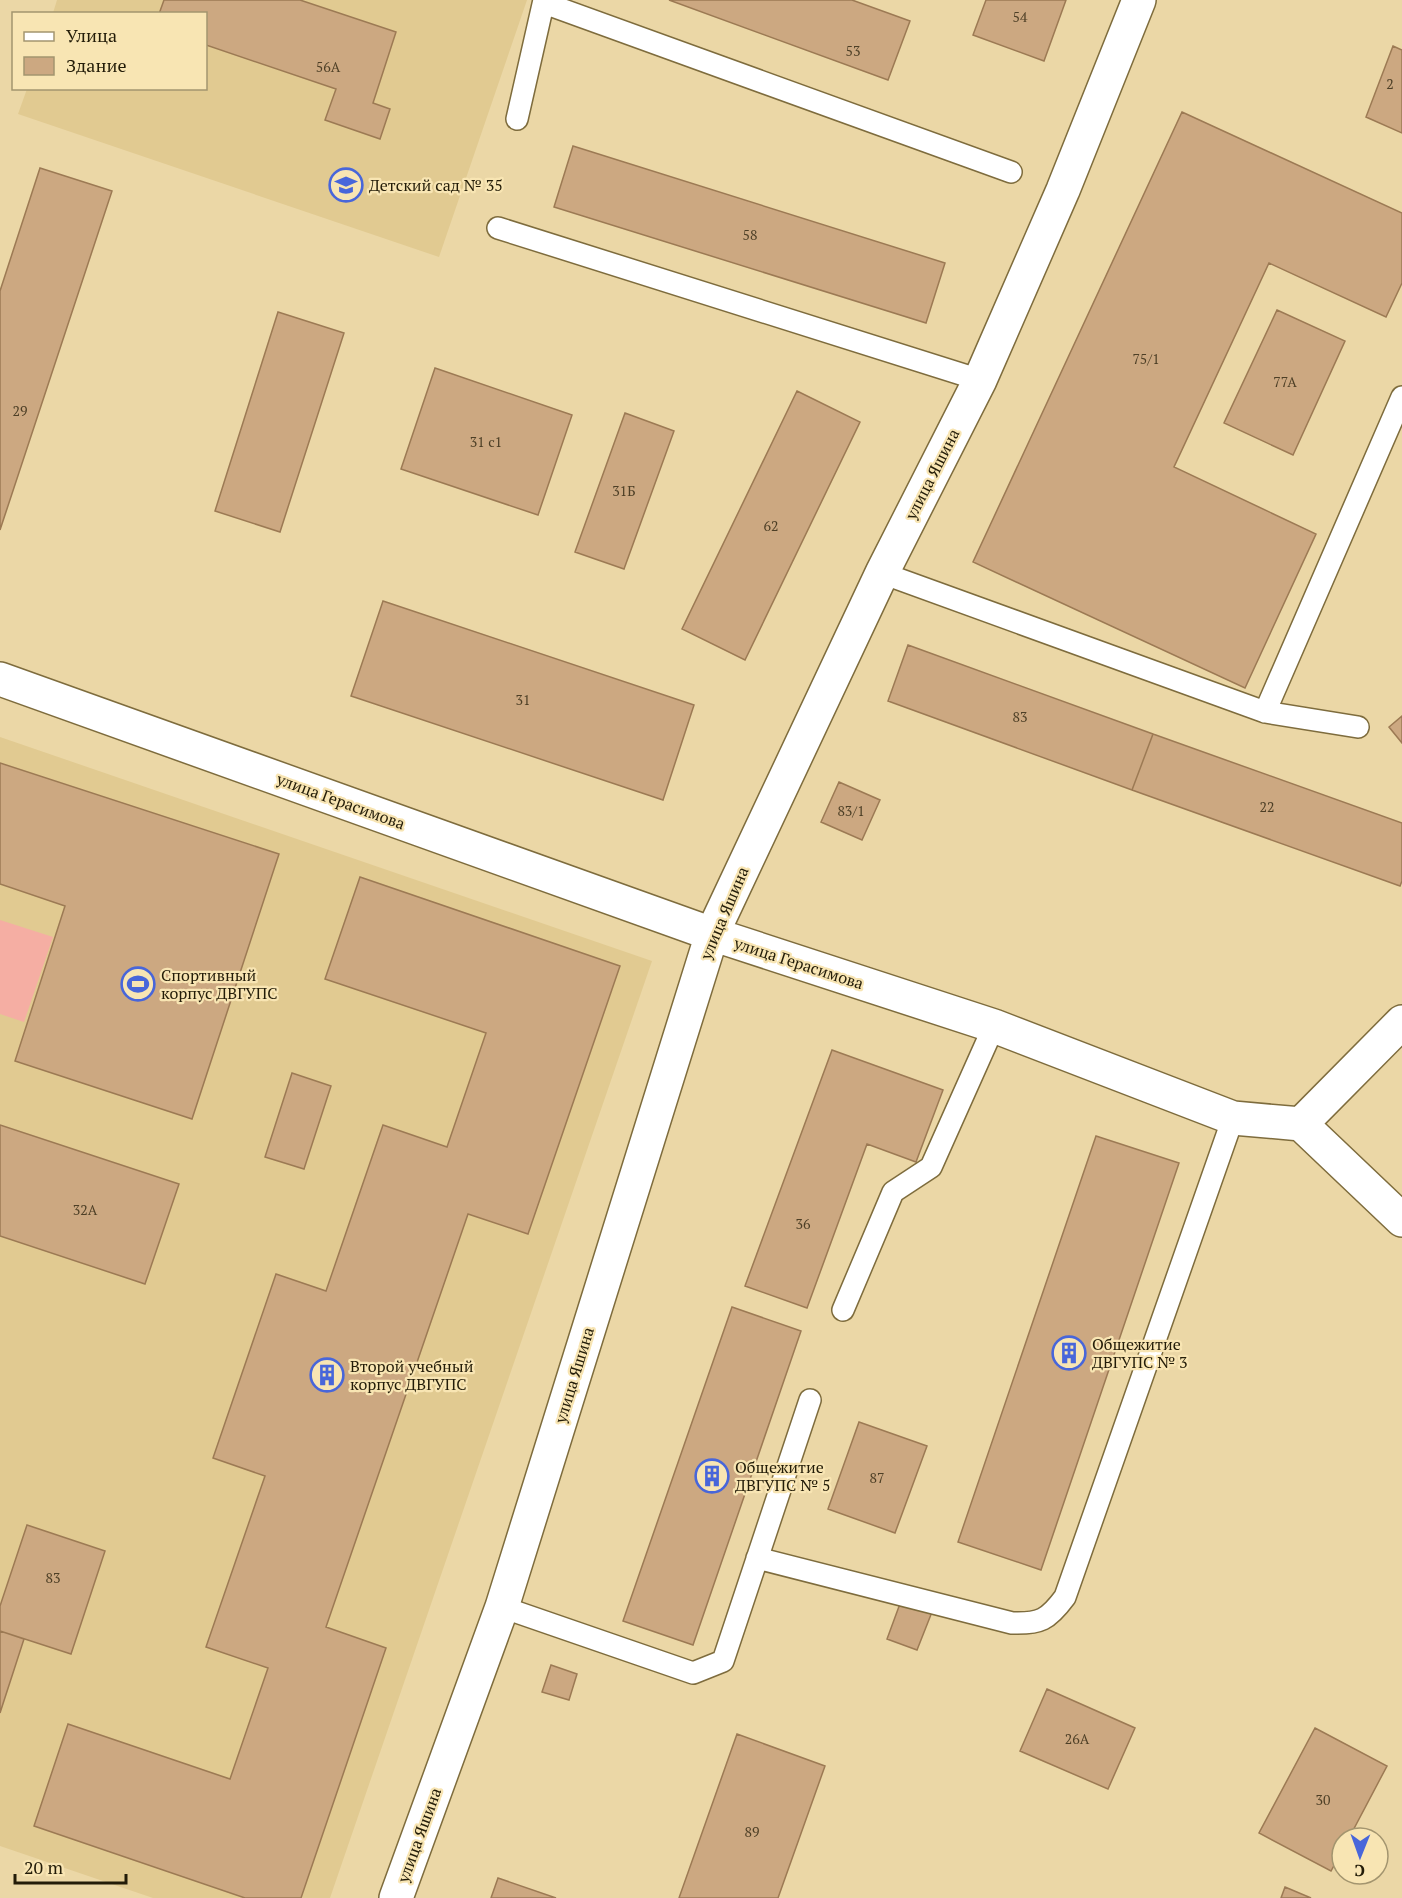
<svg xmlns="http://www.w3.org/2000/svg" width="1402" height="1898" viewBox="0 0 1402 1898" font-family="'PT Serif',serif">
  <style>
    .built { fill: #e1ca91 }
    .green { fill: #f5aea3 }
    .building { fill: #cca881; stroke: #9c7a54; stroke-width: 1.5 }
    .lines { fill: none; stroke-linecap: round; stroke-linejoin: round }
    .lane-casing { stroke: #7e6c3d; stroke-width: 24 }
    .street-casing { stroke: #7e6c3d; stroke-width: 36 }
    .lane { stroke: #fff; stroke-width: 21 }
    .street { stroke: #fff; stroke-width: 33 }
    .labels { text-anchor: middle; stroke-width: 4.5; stroke-linejoin: round; paint-order: stroke }
    .number-label { font-size: 14px; fill: #4d3f26 }
    .poi-label { font-size: 16px; fill: #231c08; stroke: #f8e5b3; text-anchor: start }
    .street-label { font-size: 16px; fill: #231c08; stroke: #f8e5b3 }
  </style>
  <rect width="100%" height="100%" fill="#ebd7a6"/>
  <!-- built -->
  <path class="built" d="M57,0H527L439,257L18,114L27,89L206,88V14L53,13Z
    M0,737L652,961L330,1898H153L0,1846Z"/>
  <!-- green -->
  <path class="green" d="M0,920L53,937L24,1022L0,1014Z"/>
  <!-- building -->
  <path class="building" d="M164,0H300L396,32L373,103L390,109L380,139L325,120L336,89L206,45V14H159Z
    M669,0H852L910,21L888,80Z
    M986,0H1066L1044,61L973,35Z
    M1393,46L1402,50V133L1366,117Z
    M1182,112L1402,213V283L1386,317L1269,263L1174,467L1316,534L1245,688L973,562Z
    M573,146L945,263L926,323L554,207Z
    M40,168L112,191L0,530V291Z
    M1277,310L1345,341L1293,455L1224,423Z
    M278,312L344,333L280,532L215,511Z
    M435,368L572,415L538,515L401,469Z
    M797,391L860,422L745,660L682,629Z
    M625,413L674,431L624,569L575,552Z
    M383,601L694,705L663,800L351,696Z
    M908,645L1153,734L1132,790L888,701Z
    M1402,716V743L1389,727Z
    M1153,734L1402,823V881L1400,886L1132,790Z
    M0,763L279,854L192,1119L15,1061L65,906L0,884Z
    M839,782L880,800L862,840L821,822Z
    M360,877L620,966L528,1234L468,1214L326,1627L386,1648L301,1898H245L34,1826L68,1724L230,1779L268,1668L206,1647L265,1476L213,1458L276,1274L326,1291L383,1125L447,1147L486,1033L325,979Z
    M832,1050L943,1090L916,1162L867,1144L807,1308L745,1286Z
    M292,1073L331,1086L304,1169L265,1157Z
    M0,1125L179,1184L145,1284L0,1236Z
    M1096,1136L1179,1163L1041,1570L958,1542Z
    M732,1307L801,1331L693,1645L623,1621Z
    M859,1422L927,1446L895,1533L828,1509Z
    M27,1525L105,1551L71,1654L0,1631V1606Z
    M901,1601L932,1612L917,1650L887,1639Z
    M0,1631L24,1639L0,1713Z
    M551,1665L577,1674L569,1700L542,1692Z
    M1047,1689L1135,1728L1108,1789L1020,1751Z
    M1315,1728L1387,1766L1349,1838H1342V1851L1331,1871L1259,1833Z
    M737,1734L825,1766L778,1898H679Z
    M498,1878L556,1898H491Z
    M1285,1887L1311,1898H1281Z"/>
  <g class="lines">
    <!-- lane casing -->
    <g class="lane-casing">
      <path id="lane" d="M544,3L1011,172
        M517,119L544,0
        M498,228L980,380
        M882,573L1265,712L1358,727
        M1265,712L1402,397
        M843,1310L893,1192L931,1167L994,1026
        M757,1558L1012,1623C1040,1624 1048,1620 1065,1597L1233,1118
        M502,1607L693,1673L723,1661L810,1400"/>
    </g>
    <!-- street casing -->
    <g class="street-casing">
      <path id="street" d="M0,679L712,934L994,1026L1233,1118L1301,1124L1402,1220
        M1301,1124L1402,1022
        M396,1898L502,1607L712,934L882,573L980,380L1063,190L1139,0"/>
    </g>
    <!-- lane -->
    <use href="#lane" class="lane"/>
    <!-- street -->
    <use href="#street" class="street"/>
  </g>
  <!-- icons -->
  <defs>
    <g id="school-ring" transform="scale(1.725)"><circle r="9.5" fill="#f8e5b3" stroke="#4866da" stroke-width="1.5"/><path d="M0-5L7-2L0 1L-7-2ZM-4 1L0 2.5L4 1V4Q0 6-4 4Z" fill="#4866da"/></g>
    <g id="stadium-ring" transform="scale(1.725)"><circle r="9.5" fill="#f8e5b3" stroke="#4866da" stroke-width="1.5"/><path d="M0-5a6.5 5 0 1 0 0 10a6.5 5 0 1 0 0-10ZM-3.5-1.8h7v3.6h-7Z" fill="#4866da"/></g>
    <g id="building-ring" transform="scale(1.725)"><circle r="9.5" fill="#f8e5b3" stroke="#4866da" stroke-width="1.5"/><path d="M-4-6H4V6H1V3H-1V6H-4ZM-2.5-4.3h1.7v1.8h-1.7ZM.8-4.3h1.7v1.8H.8ZM-2.5-1h1.7V.8h-1.7ZM.8-1h1.7V.8H.8Z" fill="#4866da"/></g>
  </defs>
  <g fill-rule="evenodd">
    <use href="#school-ring" x="346" y="185"/>
    <use href="#stadium-ring" x="138" y="984"/>
    <use href="#building-ring" x="1069" y="1353"/>
    <use href="#building-ring" x="327" y="1375"/>
    <use href="#building-ring" x="712" y="1476"/>
  </g>
  <g class="labels">
    <!-- number labels -->
    <g class="number-label">
      <text x="1020" y="22">54</text>
      <text x="853" y="56">53</text>
      <text x="328" y="72">56А</text>
      <text x="1390" y="89">2</text>
      <text x="750" y="240">58</text>
      <text x="1146" y="364">75/1</text>
      <text x="1285" y="387">77А</text>
      <text x="20" y="416">29</text>
      <text x="486" y="447">31 с1</text>
      <text x="624" y="496">31Б</text>
      <text x="771" y="531">62</text>
      <text x="523" y="705">31</text>
      <text x="1020" y="722">83</text>
      <text x="1267" y="812">22</text>
      <text x="851" y="816">83/1</text>
      <text x="85" y="1215">32А</text>
      <text x="803" y="1229">36</text>
      <text x="877" y="1483">87</text>
      <text x="53" y="1583">83</text>
      <text x="1077" y="1744">26А</text>
      <text x="1323" y="1805">30</text>
      <text x="752" y="1837">89</text>
    </g>
    <!-- poi labels -->
    <g class="poi-label">
      <text x="369" y="191">Детский сад № 35</text>
      <text x="161" y="981">Спортивный<tspan x="161" dy="18">корпус ДВГУПС</tspan></text>
      <text x="1092" y="1350">Общежитие<tspan x="1092" dy="18">ДВГУПС № 3</tspan></text>
      <text x="350" y="1372">Второй учебный<tspan x="350" dy="18">корпус ДВГУПС</tspan></text>
      <text x="735" y="1473">Общежитие<tspan x="735" dy="18">ДВГУПС № 5</tspan></text>
    </g>
    <!-- street labels -->
    <g class="street-label">
      <text transform="translate(932 474) rotate(-63)" y="6">улица Яшина</text>
      <text transform="translate(341 801) rotate(20)" y="6">улица Герасимова</text>
      <text transform="translate(724 913) rotate(-67)" y="6">улица Яшина</text>
      <text transform="translate(799 963) rotate(18)" y="6">улица Герасимова</text>
      <text transform="translate(574 1375) rotate(-73)" y="6">улица Яшина</text>
      <text transform="translate(419 1835) rotate(-70)" y="6">улица Яшина</text>
    </g>
  </g>
  <!-- legend -->
  <rect x="12" y="12" width="195" height="78" fill="#f8e5b3" stroke="#a3956f" stroke-width="1.5"/>
  <rect x="24" y="32" width="30" height="9" fill="#ffffff" stroke="#a3956f" stroke-width="1.5"/>
  <text x="66" y="42" font-size="18" fill="#231c08">Улица</text>
  <rect x="24" y="57" width="30" height="18" fill="#cca881" stroke="#a3956f" stroke-width="1.5"/>
  <text x="66" y="72" font-size="18" fill="#231c08">Здание</text>
  <!-- north arrow -->
  <g transform="translate(1360 1856) rotate(181)"><circle r="28" fill="#f8e5b3" stroke="#a3956f" stroke-width="1.5"/>
  <path d="M0-4.5L10 22L0 15L-10 22Z" fill="#4866da"/>
  <text y="-9" font-size="16" font-weight="bold" text-anchor="middle" fill="#231c08">С</text>
  </g>
  <!-- scale -->
  <path d="M15 1874v9h111v-9" fill="none" stroke="#231c08" stroke-width="3"/>
  <text x="24" y="1874" font-size="18" fill="#231c08" stroke="#f8e5b3" stroke-width="4.5" paint-order="stroke">20 m</text>
</svg>
